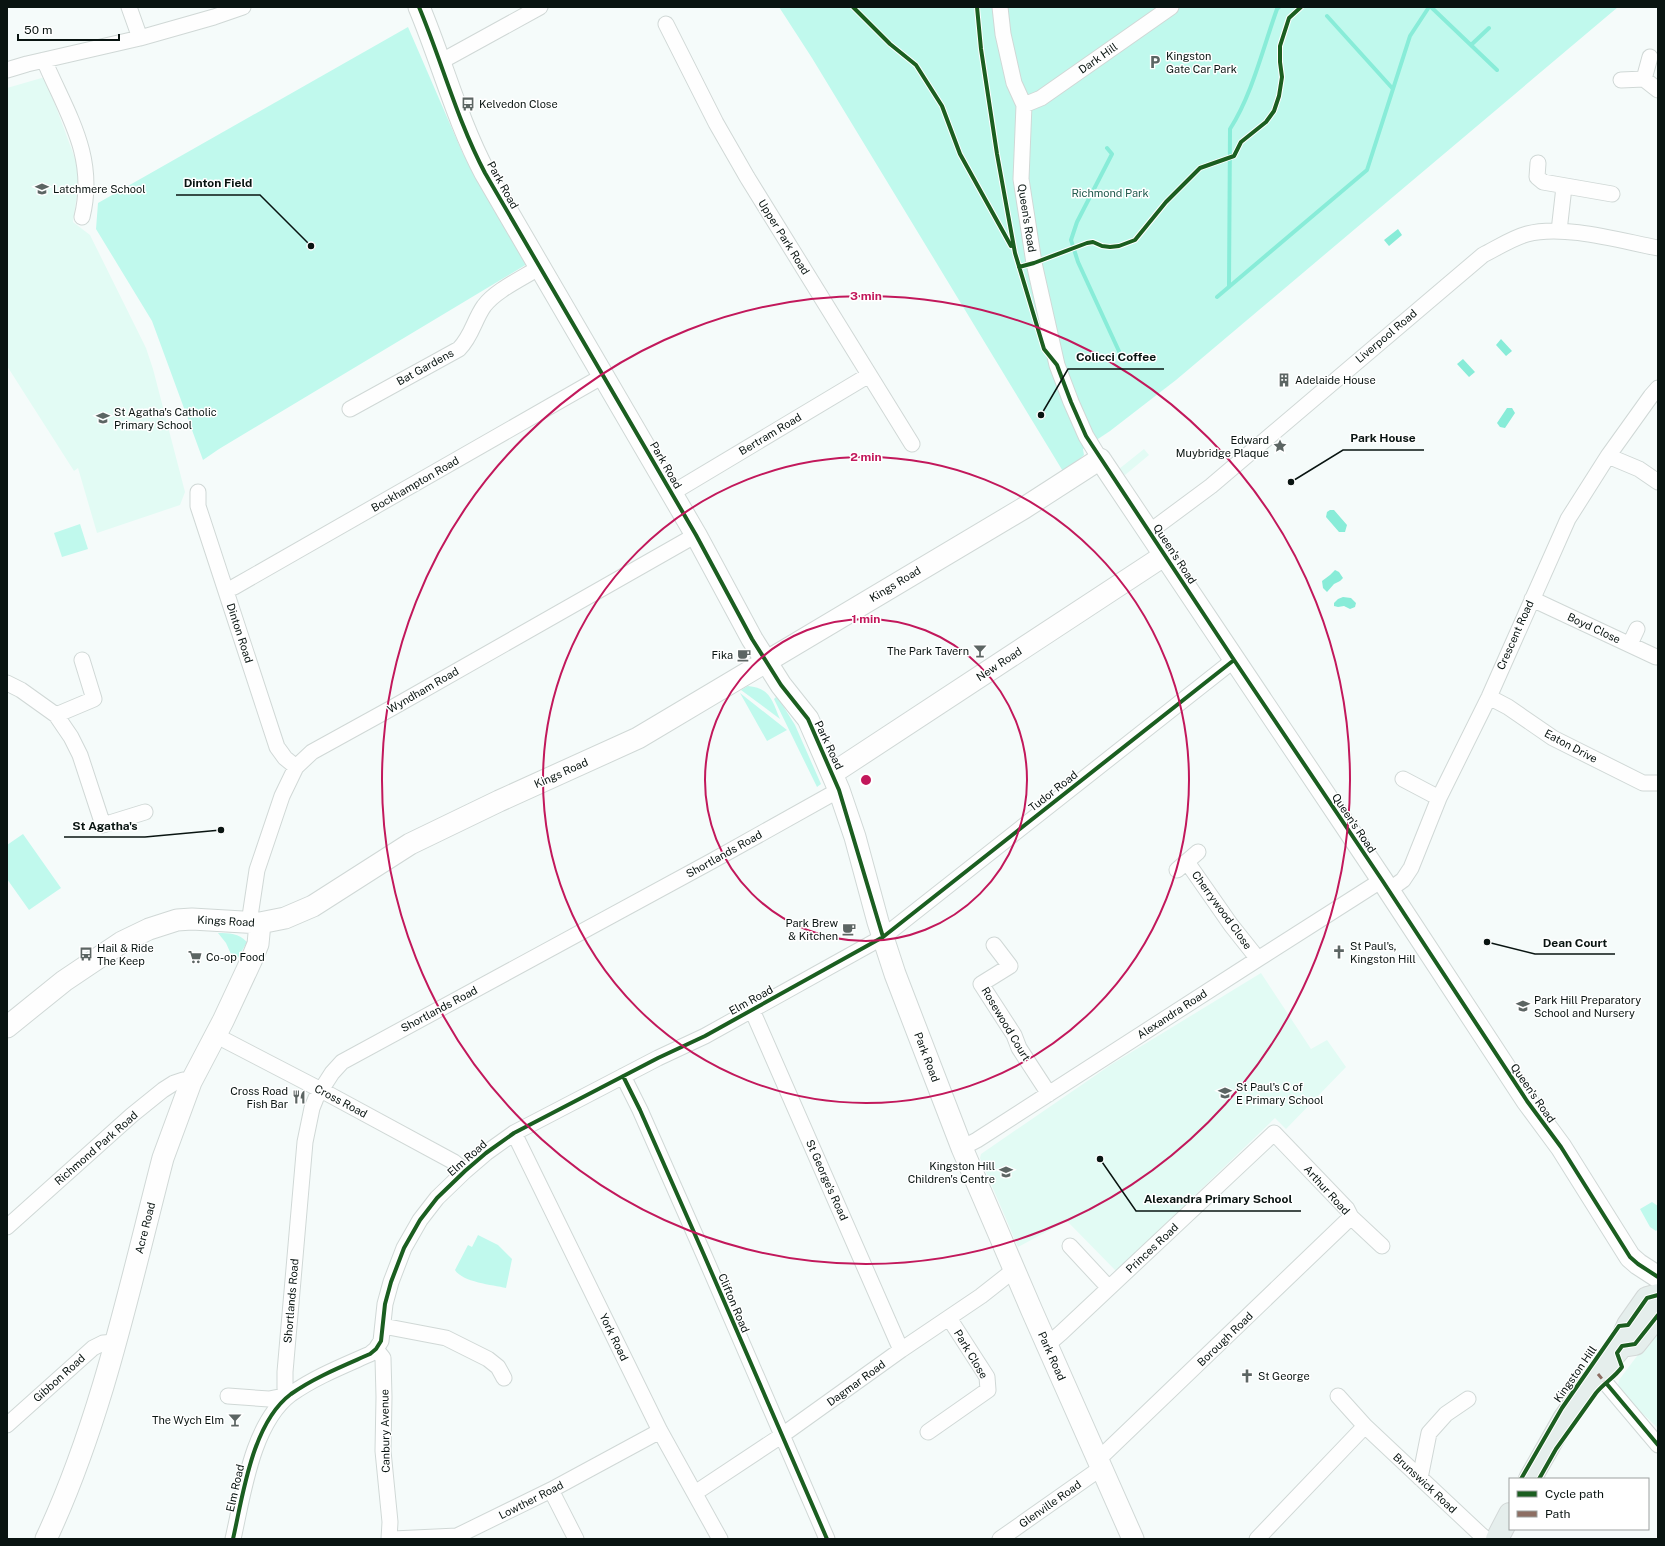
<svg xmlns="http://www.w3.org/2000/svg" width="1665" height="1546" viewBox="0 0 1665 1546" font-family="'Public Sans',sans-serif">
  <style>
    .built { fill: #e2fbf4 }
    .green { fill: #c0f9ed }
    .water { fill: #88ecd8 }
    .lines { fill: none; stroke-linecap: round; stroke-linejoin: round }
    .stream { stroke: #88ecd8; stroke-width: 4 }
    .street-casing { stroke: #d0d8d6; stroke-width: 17 }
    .secondary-casing { stroke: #d0d8d6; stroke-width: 23 }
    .primary-casing { stroke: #d3d8d7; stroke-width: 24 }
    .street { stroke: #fefefe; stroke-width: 15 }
    .secondary { stroke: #fefefe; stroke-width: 21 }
    .primary { stroke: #e5eeec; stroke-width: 22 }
    .quiet { stroke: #8d6e63; stroke-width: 3; stroke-dasharray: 6 3; stroke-linecap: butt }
    .cycleway-casing { stroke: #fff; stroke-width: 6 }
    .cycleway { stroke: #1b5e20; stroke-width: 4 }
    .ring { fill: none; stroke: #c2185b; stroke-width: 2 }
    .labels { text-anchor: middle; stroke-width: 3; stroke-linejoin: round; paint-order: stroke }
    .poi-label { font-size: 11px; fill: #091411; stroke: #fff; text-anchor: start }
    .street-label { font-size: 11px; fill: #091411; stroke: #fff }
    .park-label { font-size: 11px; fill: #235c50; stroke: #fff }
    .centre { fill: #c2185b; stroke: #fff; stroke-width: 2 }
    .ring-label { font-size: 12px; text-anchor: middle; font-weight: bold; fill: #c2185b; stroke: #fff; stroke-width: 3; stroke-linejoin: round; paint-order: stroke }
    .leader { fill: none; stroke: #091411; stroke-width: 1.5 }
    .callout-dot { fill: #091411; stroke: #fff; stroke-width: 1.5 }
    .callout-label { font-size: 12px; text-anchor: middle; font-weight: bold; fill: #091411; stroke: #fff; stroke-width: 3; stroke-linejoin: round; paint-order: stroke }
  </style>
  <rect width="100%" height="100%" fill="#f5fbfa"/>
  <!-- built -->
  <path class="built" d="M45,77L80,172L73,222L90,235L146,348L153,369L185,492L180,505L97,533L78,468L74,471L7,366V88Z
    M1144,449L1149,455L1125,475L1119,469Z
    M1261,973L1311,1049L1327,1040L1346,1067L1286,1129L1275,1118L1116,1271L1067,1221L1018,1247L980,1158L981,1154L1112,1064Z
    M1658,1328V1428L1617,1390L1619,1380Z"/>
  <!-- green -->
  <path class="green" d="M779,7H1618L1176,380L1110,431L1083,449L1084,455L1064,473L812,58Z
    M408,27L463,154L527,264L219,449L203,460L152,321L96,229L98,203Z
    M80,524L88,549L62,557L54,533Z
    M748,686C771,688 772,701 780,719L741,690Z
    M740,693L787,730L767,741Z
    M777,696L795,725L821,784L817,787L774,699Z
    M23,834L61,888L29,910L7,879V845Z
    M218,933C230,933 238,933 247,942L235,963L226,943Z
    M1652,1202L1658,1206V1229L1656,1231L1650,1227L1640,1209Z
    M478,1235L498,1245L512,1259L506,1288C493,1285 462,1282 455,1270L468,1245L472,1247Z"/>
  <!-- water -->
  <path class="water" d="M1398,229L1402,235L1389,246L1384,240Z
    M1501,339L1512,351L1506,356L1496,345Z
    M1463,359L1475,372L1469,377L1457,364Z
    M1507,408H1512L1515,413L1505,428L1500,427L1497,423Z
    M1330,510H1334L1347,525L1345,532H1339L1326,517L1327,512Z
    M1335,570L1339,572L1343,578L1340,581L1334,584L1327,592L1323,588L1322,581L1330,575Z
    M1343,597L1351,598L1356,603L1355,607L1350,609L1344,606L1338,607L1334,606V603L1338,599Z"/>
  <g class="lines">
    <!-- stream -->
    <path class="stream" d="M1431,7L1497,70
      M1327,16L1393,89
      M1471,45L1489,28
      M1107,148L1112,154L1077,222L1071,240L1078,262L1123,360
      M1229,287L1230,129C1252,95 1263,48 1277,9L1279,7
      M1217,297L1367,170L1410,36L1429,7"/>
    <!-- street casing -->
    <g class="street-casing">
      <path id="street" d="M129,7L140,38
        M1000,7L1003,34L1014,83L1024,105L1021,179L1034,263L1057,365L1071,402L1086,436L1100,459
        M666,24L716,123L747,177L912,444
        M1650,57L1644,79L1658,90
        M44,60C67,114 97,156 82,217
        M440,62L540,7
        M7,70L27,64L140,38L214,17L243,7
        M1621,80L1644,79
        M1024,105L1041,98L1171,7
        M1538,163L1537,177L1543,182L1612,194
        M1559,231L1564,187
        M350,409L459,349C472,336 474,320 484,306C496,290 523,278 540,267
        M1608,456L1639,469L1658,482
        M198,492V506L277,747L285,758L296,767
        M672,493L869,375
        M1149,532L1211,486L1483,255C1497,248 1512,238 1527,234C1564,224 1621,241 1658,248
        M226,590L234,587L603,376
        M1532,599L1656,657
        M1630,644L1637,629
        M7,683L21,690L56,715L94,699L82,660
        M1489,697L1508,707L1553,738L1643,783H1658
        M56,715L71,737L80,755L103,825L145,812
        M1403,779L1439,798
        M1187,862L1231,925L1258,959
        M1177,870L1198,852
        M1389,890L1403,880L1411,868L1439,798L1489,697L1568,519L1608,456L1651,396L1658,388
        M249,923L257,870L282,796L296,767L312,752L390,709L696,535
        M994,945L1010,966L981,984L1014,1035L1019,1048L1049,1094
        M752,1010L901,1350
        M215,1035L321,1090L454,1162L465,1171
        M623,1076L640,1110L704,1255L827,1539
        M514,1133L660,1431L720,1539
        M962,1148L977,1140L1258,959L1382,880
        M7,1227L132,1115L163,1090L174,1083L183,1080L191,1082
        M1070,1246L1109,1288
        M383,1326L446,1338L488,1359L498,1367L504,1378
        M1046,1343L1054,1339L1061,1333L1274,1133L1347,1209L1351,1217L1382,1246
        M376,1349L383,1358L384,1397L383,1451L390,1522L389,1539
        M1598,1374L1658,1445
        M289,1395L285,1388V1372L305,1142L312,1108L316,1098L332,1073L342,1062L712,861L839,790
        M228,1396L269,1399L289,1395
        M1338,1396L1365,1426
        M7,1425L93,1348L103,1343L116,1342
        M928,1432L988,1390L987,1377L949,1318
        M1097,1459L1105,1453L1351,1217
        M1420,1478L1429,1433L1446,1414L1468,1399
        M551,1490L576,1539
        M695,1493L781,1436L901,1350L981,1296L1014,1270
        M233,1539C243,1495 252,1423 291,1394C315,1377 343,1366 370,1354L376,1349L381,1341L385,1304L391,1282L404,1248L420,1220L437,1198L465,1171L486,1153L514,1133L658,1058L705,1036L883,937L1234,660
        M393,1539L457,1536L551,1490L660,1431
        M1000,1539L1101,1468
        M1257,1539L1365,1426L1480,1534L1486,1539"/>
    </g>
    <!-- secondary casing -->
    <g class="secondary-casing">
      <path id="secondary" d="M419,7C442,62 457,120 485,173L696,535L752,639L781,685L808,719L839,790L855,837L878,922L895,974L962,1148L1032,1311L1133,1539
        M833,773L1165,555
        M7,1027L64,981L122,942L149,929L177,920L192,919L260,923L285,918L313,906L410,844L499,801L638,738L1024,508L1100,459L1382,880L1527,1101L1561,1147L1630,1257L1638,1264L1658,1277
        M46,1539C102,1420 130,1285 163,1158L191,1082L223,1021L251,961L258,944L260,923"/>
    </g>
    <!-- primary casing -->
    <g class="primary-casing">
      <path id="primary" d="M1622,1346L1635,1344L1658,1315
        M1530,1479L1564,1419L1585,1389L1622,1346L1624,1334L1628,1325L1647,1298L1658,1295
        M1497,1539L1510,1514"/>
    </g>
    <!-- street -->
    <use href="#street" class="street"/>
    <!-- secondary -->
    <use href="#secondary" class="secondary"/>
    <!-- primary -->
    <use href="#primary" class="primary"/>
    <!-- quiet -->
    <path class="quiet" d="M1598,1374L1608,1386"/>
    <!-- cycleway casing -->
    <g class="cycleway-casing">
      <path id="cycleway" d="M419,7C442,62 457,120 485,173L696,535L752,639L781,685L808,719L839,790L883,937
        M853,7L890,44L916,65L942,106L960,154L1011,246
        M977,7L981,49L997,154L1015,253L1044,349L1057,365L1071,402L1086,436L1234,660L1382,880L1527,1101L1561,1147L1630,1257L1638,1264L1658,1277
        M1019,267L1034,263L1087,243L1093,242L1102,246L1110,247L1119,246L1135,240L1166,202L1200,168L1234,156L1241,142L1266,122L1274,111L1279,96L1282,77L1280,62V46L1289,18L1301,7
        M623,1076L640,1110L704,1255L827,1539
        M1606,1383L1658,1445
        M1521,1479L1562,1408L1619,1326L1628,1325L1647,1298L1658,1295
        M1539,1479L1556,1449L1596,1393C1604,1383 1615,1377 1622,1367L1617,1353L1622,1346L1635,1344L1658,1315
        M233,1539C243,1495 252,1423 291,1394C315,1377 343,1366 370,1354L376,1349L381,1341L385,1304L391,1282L404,1248L420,1220L437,1198L465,1171L486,1153L514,1133L658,1058L705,1036L883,937L1234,660"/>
    </g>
    <!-- cycleway -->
    <use href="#cycleway" class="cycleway"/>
  </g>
  <!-- distance rings -->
  <g class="ring">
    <circle cx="866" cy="780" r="161"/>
    <circle cx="866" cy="780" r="323"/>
    <circle cx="866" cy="780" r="484"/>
  </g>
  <!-- icons -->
  <defs>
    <g id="parking-bare" transform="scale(1.08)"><path d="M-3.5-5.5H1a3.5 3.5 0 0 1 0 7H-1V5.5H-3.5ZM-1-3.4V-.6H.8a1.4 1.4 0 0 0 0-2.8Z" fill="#5c6563" stroke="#fff" stroke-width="2.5" paint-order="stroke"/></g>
    <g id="bus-bare" transform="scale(1.08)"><path d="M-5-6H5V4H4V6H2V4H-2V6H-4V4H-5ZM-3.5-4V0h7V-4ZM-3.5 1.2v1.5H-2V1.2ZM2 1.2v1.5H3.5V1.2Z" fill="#5c6563" stroke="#fff" stroke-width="2.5" paint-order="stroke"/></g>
    <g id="school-bare" transform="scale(1.08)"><path d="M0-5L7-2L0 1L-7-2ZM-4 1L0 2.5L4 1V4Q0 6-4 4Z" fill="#5c6563" stroke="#fff" stroke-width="2.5" paint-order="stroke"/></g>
    <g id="building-bare" transform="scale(1.08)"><path d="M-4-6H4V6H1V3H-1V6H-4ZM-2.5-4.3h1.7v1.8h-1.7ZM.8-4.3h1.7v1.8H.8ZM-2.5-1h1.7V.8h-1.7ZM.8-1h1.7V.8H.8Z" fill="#5c6563" stroke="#fff" stroke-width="2.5" paint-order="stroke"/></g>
    <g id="sight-bare" transform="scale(1.08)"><path d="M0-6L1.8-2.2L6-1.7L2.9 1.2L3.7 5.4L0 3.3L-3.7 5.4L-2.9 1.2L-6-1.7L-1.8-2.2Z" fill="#5c6563" stroke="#fff" stroke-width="2.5" paint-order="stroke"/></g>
    <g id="bar-bare" transform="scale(1.08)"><path d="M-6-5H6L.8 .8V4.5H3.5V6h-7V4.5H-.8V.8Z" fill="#5c6563" stroke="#fff" stroke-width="2.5" paint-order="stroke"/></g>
    <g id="cafe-bare" transform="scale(1.08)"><path d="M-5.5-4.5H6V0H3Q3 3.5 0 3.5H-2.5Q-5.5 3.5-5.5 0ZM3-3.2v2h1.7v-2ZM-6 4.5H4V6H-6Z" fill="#5c6563" stroke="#fff" stroke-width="2.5" paint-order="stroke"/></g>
    <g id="church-bare" transform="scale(1.08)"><path d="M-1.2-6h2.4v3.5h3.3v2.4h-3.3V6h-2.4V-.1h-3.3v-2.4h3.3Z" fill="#5c6563" stroke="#fff" stroke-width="2.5" paint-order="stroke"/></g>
    <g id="supermarket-bare" transform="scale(1.08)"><path d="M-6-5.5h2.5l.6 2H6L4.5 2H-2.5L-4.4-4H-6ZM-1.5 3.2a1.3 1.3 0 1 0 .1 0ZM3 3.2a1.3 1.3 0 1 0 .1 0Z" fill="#5c6563" stroke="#fff" stroke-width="2.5" paint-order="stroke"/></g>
    <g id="restaurant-bare" transform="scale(1.08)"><path d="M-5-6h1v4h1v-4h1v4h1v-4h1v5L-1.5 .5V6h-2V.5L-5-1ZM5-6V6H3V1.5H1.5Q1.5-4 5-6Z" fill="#5c6563" stroke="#fff" stroke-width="2.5" paint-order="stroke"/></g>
  </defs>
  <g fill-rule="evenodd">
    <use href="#parking-bare" x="1155" y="62"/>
    <use href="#bus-bare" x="468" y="104"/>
    <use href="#school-bare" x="42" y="189"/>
    <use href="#building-bare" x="1284" y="380"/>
    <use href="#school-bare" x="103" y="418"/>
    <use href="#sight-bare" x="1280" y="446"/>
    <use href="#bar-bare" x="980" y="651"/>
    <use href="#cafe-bare" x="744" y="655"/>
    <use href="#cafe-bare" x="849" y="929"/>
    <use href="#church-bare" x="1339" y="952"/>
    <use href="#bus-bare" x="86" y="954"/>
    <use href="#supermarket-bare" x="195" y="957"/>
    <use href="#school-bare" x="1523" y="1006"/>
    <use href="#school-bare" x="1225" y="1093"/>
    <use href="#restaurant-bare" x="299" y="1097"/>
    <use href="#school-bare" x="1006" y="1172"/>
    <use href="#church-bare" x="1247" y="1376"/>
    <use href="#bar-bare" x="235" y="1420"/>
  </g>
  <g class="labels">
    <!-- poi labels -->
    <g class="poi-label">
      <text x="1166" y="60">Kingston<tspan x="1166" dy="13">Gate Car Park</tspan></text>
      <text x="479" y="108">Kelvedon Close</text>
      <text x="53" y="193">Latchmere School</text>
      <text x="1295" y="384">Adelaide House</text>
      <text x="114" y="416">St Agatha's Catholic<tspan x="114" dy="13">Primary School</tspan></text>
      <text x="1269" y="444" text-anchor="end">Edward<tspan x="1269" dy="13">Muybridge Plaque</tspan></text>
      <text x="969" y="655" text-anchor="end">The Park Tavern</text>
      <text x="733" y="659" text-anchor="end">Fika</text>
      <text x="838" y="927" text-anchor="end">Park Brew<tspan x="838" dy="13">&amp; Kitchen</tspan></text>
      <text x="1350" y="950">St Paul's,<tspan x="1350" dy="13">Kingston Hill</tspan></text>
      <text x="97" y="952">Hail &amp; Ride<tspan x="97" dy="13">The Keep</tspan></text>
      <text x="206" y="961">Co-op Food</text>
      <text x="1534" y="1004">Park Hill Preparatory<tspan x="1534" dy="13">School and Nursery</tspan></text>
      <text x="1236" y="1091">St Paul's C of<tspan x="1236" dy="13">E Primary School</tspan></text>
      <text x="288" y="1095" text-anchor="end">Cross Road<tspan x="288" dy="13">Fish Bar</tspan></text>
      <text x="995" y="1170" text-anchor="end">Kingston Hill<tspan x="995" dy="13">Children's Centre</tspan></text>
      <text x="1258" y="1380">St George</text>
      <text x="224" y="1424" text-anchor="end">The Wych Elm</text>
    </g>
    <!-- street labels -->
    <g class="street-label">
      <text transform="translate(1098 58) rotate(-35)" y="4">Dark Hill</text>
      <text transform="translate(503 185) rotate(61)" y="4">Park Road</text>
      <text transform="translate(1027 218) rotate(81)" y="4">Queen's Road</text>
      <text transform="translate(784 237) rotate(58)" y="4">Upper Park Road</text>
      <text transform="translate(1386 336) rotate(-40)" y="4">Liverpool Road</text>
      <text transform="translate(425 367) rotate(-29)" y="4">Bat Gardens</text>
      <text transform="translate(770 434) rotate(-31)" y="4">Bertram Road</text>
      <text transform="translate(666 465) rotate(60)" y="4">Park Road</text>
      <text transform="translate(415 484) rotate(-30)" y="4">Bockhampton Road</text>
      <text transform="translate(1175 554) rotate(57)" y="4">Queen's Road</text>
      <text transform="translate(895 584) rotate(-31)" y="4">Kings Road</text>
      <text transform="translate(1594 628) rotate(25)" y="4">Boyd Close</text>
      <text transform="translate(240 633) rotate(72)" y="4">Dinton Road</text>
      <text transform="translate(1515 635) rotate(-66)" y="4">Crescent Road</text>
      <text transform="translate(999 664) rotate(-33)" y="4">New Road</text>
      <text transform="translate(423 690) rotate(-30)" y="4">Wyndham Road</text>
      <text transform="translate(829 745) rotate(65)" y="4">Park Road</text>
      <text transform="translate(1571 746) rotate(28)" y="4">Eaton Drive</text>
      <text transform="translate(561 773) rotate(-24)" y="4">Kings Road</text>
      <text transform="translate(1053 791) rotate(-38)" y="4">Tudor Road</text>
      <text transform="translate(1354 823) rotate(56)" y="4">Queen's Road</text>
      <text transform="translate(724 854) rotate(-29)" y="4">Shortlands Road</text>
      <text transform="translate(1222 910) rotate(54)" y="4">Cherrywood Close</text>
      <text transform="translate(226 921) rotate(3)" y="4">Kings Road</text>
      <text transform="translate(751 1000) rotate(-29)" y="4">Elm Road</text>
      <text transform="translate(439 1009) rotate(-28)" y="4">Shortlands Road</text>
      <text transform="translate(1172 1014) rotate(-33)" y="4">Alexandra Road</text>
      <text transform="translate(1006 1024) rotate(59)" y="4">Rosewood Court</text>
      <text transform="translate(927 1057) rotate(69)" y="4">Park Road</text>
      <text transform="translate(1533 1093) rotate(55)" y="4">Queen's Road</text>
      <text transform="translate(341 1101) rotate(28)" y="4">Cross Road</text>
      <text transform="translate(96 1148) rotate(-41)" y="4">Richmond Park Road</text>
      <text transform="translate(467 1158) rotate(-41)" y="4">Elm Road</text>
      <text transform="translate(827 1180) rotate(66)" y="4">St George's Road</text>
      <text transform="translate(1327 1190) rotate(48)" y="4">Arthur Road</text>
      <text transform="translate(145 1228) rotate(-76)" y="4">Acre Road</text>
      <text transform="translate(1152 1248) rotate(-43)" y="4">Princes Road</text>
      <text transform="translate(291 1301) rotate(-85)" y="4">Shortlands Road</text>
      <text transform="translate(734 1303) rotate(67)" y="4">Clifton Road</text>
      <text transform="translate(614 1337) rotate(64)" y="4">York Road</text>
      <text transform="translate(1225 1339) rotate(-44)" y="4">Borough Road</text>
      <text transform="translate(971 1354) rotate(59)" y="4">Park Close</text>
      <text transform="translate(1052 1356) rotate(66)" y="4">Park Road</text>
      <text transform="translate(1575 1374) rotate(-55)" y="4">Kingston Hill</text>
      <text transform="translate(59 1378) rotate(-42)" y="4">Gibbon Road</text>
      <text transform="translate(856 1383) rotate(-36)" y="4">Dagmar Road</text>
      <text transform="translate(385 1431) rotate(-91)" y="4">Canbury Avenue</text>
      <text transform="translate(1425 1483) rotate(43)" y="4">Brunswick Road</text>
      <text transform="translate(235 1488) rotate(-77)" y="4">Elm Road</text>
      <text transform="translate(531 1500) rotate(-27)" y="4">Lowther Road</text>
      <text transform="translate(1050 1504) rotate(-35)" y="4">Glenville Road</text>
    </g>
    <!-- park labels -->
    <g class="park-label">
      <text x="1110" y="197">Richmond Park</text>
    </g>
  </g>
  <circle cx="866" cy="780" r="6" class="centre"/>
  <g class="ring-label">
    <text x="866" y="300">3 min</text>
    <text x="866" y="461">2 min</text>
    <text x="866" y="623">1 min</text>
  </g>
  <!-- callouts -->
  <path class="leader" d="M311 246L260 195H176M1041 415L1068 369H1164M1291 482L1343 450H1424M221 830L145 837H64M1487 942L1535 954H1615M1100 1159L1136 1211H1301"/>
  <g class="callout-dot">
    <circle cx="311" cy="246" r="4"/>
    <circle cx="1041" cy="415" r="4"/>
    <circle cx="1291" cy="482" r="4"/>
    <circle cx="221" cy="830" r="4"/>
    <circle cx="1487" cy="942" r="4"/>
    <circle cx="1100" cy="1159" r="4"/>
  </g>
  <g class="callout-label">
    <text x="218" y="187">Dinton Field</text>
    <text x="1116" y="361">Colicci Coffee</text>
    <text x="1383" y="442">Park House</text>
    <text x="105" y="830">St Agatha's</text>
    <text x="1575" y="947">Dean Court</text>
    <text x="1218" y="1203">Alexandra Primary School</text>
  </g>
  <!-- border -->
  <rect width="1665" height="1546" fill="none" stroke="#091411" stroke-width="16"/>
  <!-- legend -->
  <rect x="1509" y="1478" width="140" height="52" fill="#ffffff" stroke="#9da1a0"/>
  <rect x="1517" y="1491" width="20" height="6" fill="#1b5e20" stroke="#9da1a0"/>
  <text x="1545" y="1498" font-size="12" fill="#091411">Cycle path</text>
  <rect x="1517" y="1511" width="20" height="6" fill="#8d6e63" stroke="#9da1a0"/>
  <text x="1545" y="1518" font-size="12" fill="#091411">Path</text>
  <!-- scale -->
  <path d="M18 34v6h101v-6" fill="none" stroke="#091411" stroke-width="2"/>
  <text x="24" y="34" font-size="12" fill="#091411" stroke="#ffffff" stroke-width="3" paint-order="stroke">50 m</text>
</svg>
